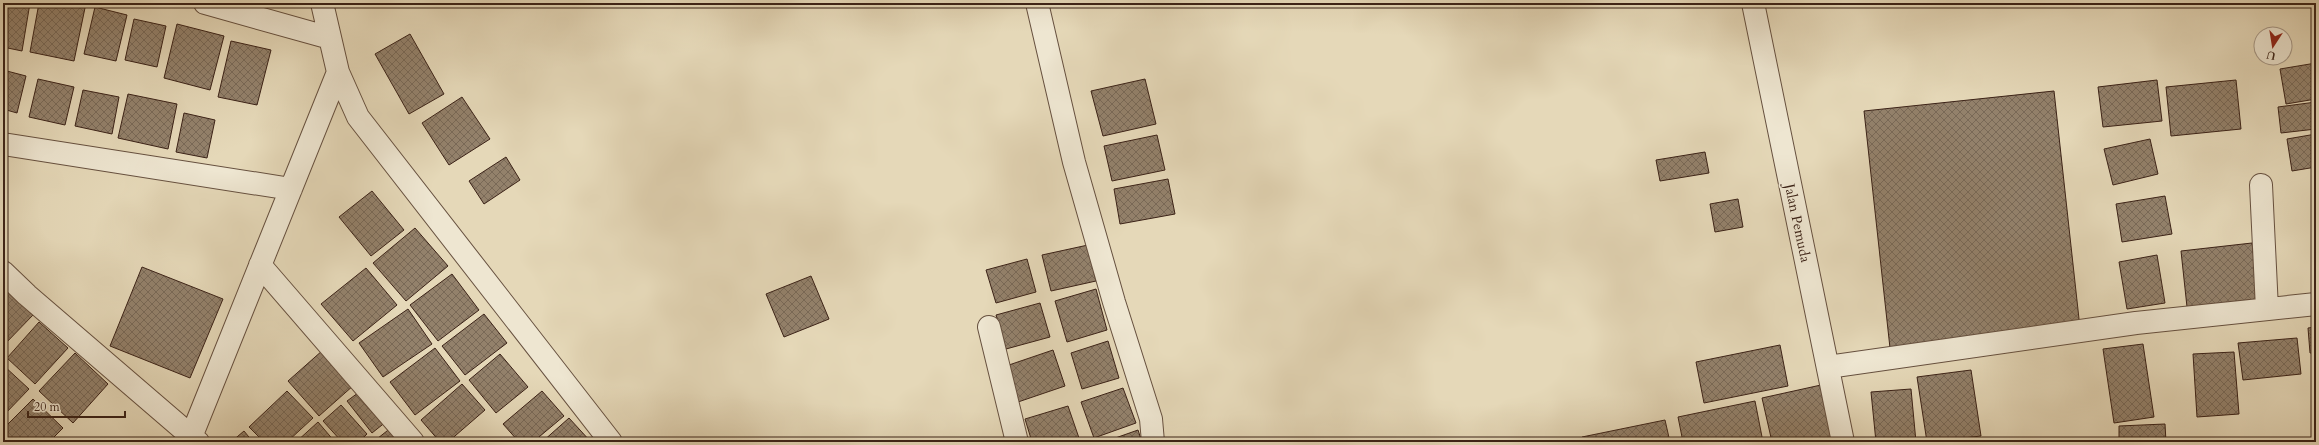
<svg xmlns="http://www.w3.org/2000/svg" width="2319" height="445" viewBox="0 0 2319 445" font-family="Cardo,serif">
  <style>
    .building { fill: url(#building-cross-hatch); stroke: #3b2217 }
    .lines { fill: none; stroke-linecap: round; stroke-linejoin: round }
    .minor-casing { stroke: #66503f; stroke-width: 24 }
    .minor { stroke: #eee6d1; stroke-width: 22 }
    .labels { text-anchor: middle; stroke-width: 3.5; stroke-linejoin: round; paint-order: stroke }
    .street-label { font-size: 14px; fill: #3b2217; stroke: #eee6d1 }
  </style>
  <defs>
    <pattern id="building-cross-hatch" width="8" height="8" patternUnits="userSpaceOnUse"><rect width="8" height="8" fill="#93816b"/><path d="M0 0l8 8M0 8l8-8" fill="none" stroke="#796957"/></pattern>
  </defs>
  <rect width="100%" height="100%" fill="#e5d8b8"/>
  <filter id="stains"><feTurbulence type="fractalNoise" baseFrequency=".005" numOctaves="4"/><feColorMatrix values="0 0 0 0 .2 0 0 0 0 .09 0 0 0 0 .02 0 0 0 .5 -.17"/></filter>
  <radialGradient id="worn" r=".72"><stop offset=".6" stop-color="#630" stop-opacity="0"/><stop offset="1" stop-color="#630" stop-opacity=".3"/></radialGradient>
  <!-- building -->
  <path class="building" d="M3,3H30L22,51L3,47Z
    M39,3H86L74,61L30,52Z
    M95,7L127,15L116,61L84,54Z
    M134,19L166,26L157,67L125,60Z
    M177,24L224,36L210,90L164,78Z
    M410,34L444,94L409,114L375,54Z
    M231,41L271,50L257,105L218,97Z
    M2316,63V99L2286,104L2280,69Z
    M3,70L26,76L17,113L3,109Z
    M38,79L74,87L65,125L29,117Z
    M1145,79L1156,124L1103,136L1091,91Z
    M2157,80L2162,121L2103,127L2098,87Z
    M2236,80L2241,129L2171,136L2166,87Z
    M83,90L119,97L112,134L75,126Z
    M2054,91L2080,328L1890,348L1864,111Z
    M128,94L177,104L168,149L118,138Z
    M462,97L490,139L449,165L422,123Z
    M2316,102V129L2281,133L2278,107Z
    M184,113L215,120L207,158L176,152Z
    M2316,134V167L2292,171L2287,139Z
    M1157,135L1165,170L1112,181L1104,146Z
    M2150,139L2158,174L2113,185L2104,149Z
    M1705,152L1709,173L1660,181L1656,160Z
    M506,157L520,180L484,204L469,181Z
    M1168,179L1175,214L1120,224L1114,189Z
    M372,191L404,230L371,256L339,217Z
    M2165,196L2172,234L2122,242L2116,204Z
    M1738,199L1743,227L1715,232L1710,204Z
    M415,228L448,266L406,301L373,263Z
    M2252,243L2259,299L2187,307L2181,251Z
    M1088,245L1096,281L1051,291L1042,255Z
    M2157,255L2165,303L2127,309L2119,262Z
    M1027,259L1036,292L996,303L986,270Z
    M142,267L223,299L190,378L110,346Z
    M366,268L397,305L353,341L321,304Z
    M452,274L479,310L438,341L410,305Z
    M811,276L829,319L784,337L766,294Z
    M1096,289L1107,330L1067,342L1055,301Z
    M6,290L33,315L3,346V293Z
    M1040,303L1050,337L1006,349L996,315Z
    M408,309L432,344L383,377L359,343Z
    M484,314L507,343L465,375L442,346Z
    M39,322L68,348L35,384L7,358Z
    M2316,327V353H2310L2308,328Z
    M2297,338L2301,374L2243,380L2238,343Z
    M1108,341L1119,378L1082,389L1071,353Z
    M2143,344L2154,417L2114,423L2103,349Z
    M1780,345L1788,386L1704,403L1696,362Z
    M435,348L460,381L415,415L390,382Z
    M323,350L354,385L319,416L288,381Z
    M1053,350L1065,386L1018,402L1006,366Z
    M2234,352L2239,414L2197,417L2193,354Z
    M75,353L108,384L73,423L39,391Z
    M500,354L528,387L496,413L469,380Z
    M3,365L29,389L3,416Z
    M1971,370L1981,436L1927,442L1917,377Z
    M462,384L485,410L448,442H440L421,420Z
    M1821,385L1832,442H1772L1762,398Z
    M1123,388L1136,423L1094,438L1081,402Z
    M1911,389L1916,442H1876L1871,392Z
    M362,390L387,421L372,433L347,401Z
    M287,391L313,418L287,442H264L249,427Z
    M542,391L564,416L533,442H519L503,424Z
    M33,399L63,428L49,442H6L3,438V429Z
    M1755,401L1763,442H1683L1678,417Z
    M341,405L367,434L359,442H342L323,421Z
    M1068,406L1079,438L1066,442H1032L1025,419Z
    M569,418L591,442H542Z
    M1665,420L1670,442H1583L1582,437Z
    M318,422L335,442H296Z
    M2165,424L2166,442H2119V426Z
    M392,427L404,442H373Z
    M1138,430L1142,442H1104Z
    M244,431L253,442H231Z"/>
  <g class="lines">
    <!-- minor casing -->
    <g class="minor-casing">
      <path id="minor" d="M205,3L330,38
        M322,3L338,72L358,117L611,442
        M1037,3L1074,162L1114,302L1151,419L1153,442
        M1753,3L1843,442
        M3,144L291,189
        M2261,185L2267,309
        M260,265L413,442
        M3,272L27,295L198,442
        M989,327L1017,442
        M1828,367L2136,323L2316,304
        M189,442L338,72"/>
    </g>
    <!-- minor -->
    <use href="#minor" class="minor"/>
  </g>
  <g class="labels">
    <!-- street labels -->
    <g class="street-label">
      <text transform="translate(1798 223) rotate(78)" y="5">Jalan Pemuda</text>
    </g>
  </g>
  <!-- margin -->
  <rect width="2319" height="445" fill="none" stroke="#e5d8b8" stroke-width="16"/>
  <rect x="4" y="4" width="2311" height="437" fill="none" stroke="#3b2217" stroke-width="2"/>
  <rect x="8" y="8" width="2303" height="429" fill="none" stroke="#3b2217"/>
  <!-- north arrow -->
  <g transform="translate(2273 46) rotate(192)"><circle r="19" fill="#eee6d1" stroke="#a69887"/>
  <path d="M0-3L7 15L0 10L-7 15Z" fill="#8f2418"/>
  <text y="-6" font-size="11" font-weight="bold" text-anchor="middle" fill="#3b2217">U</text>
  </g>
  <!-- scale -->
  <path d="M28 411v6h97v-6" fill="none" stroke="#3b2217" stroke-width="2"/>
  <text x="34" y="411" font-size="12" fill="#3b2217" stroke="#eee6d1" stroke-width="3" paint-order="stroke">20 m</text>
  <rect width="100%" height="100%" filter="url(#stains)"/>
  <rect width="100%" height="100%" fill="url(#worn)"/>
</svg>
